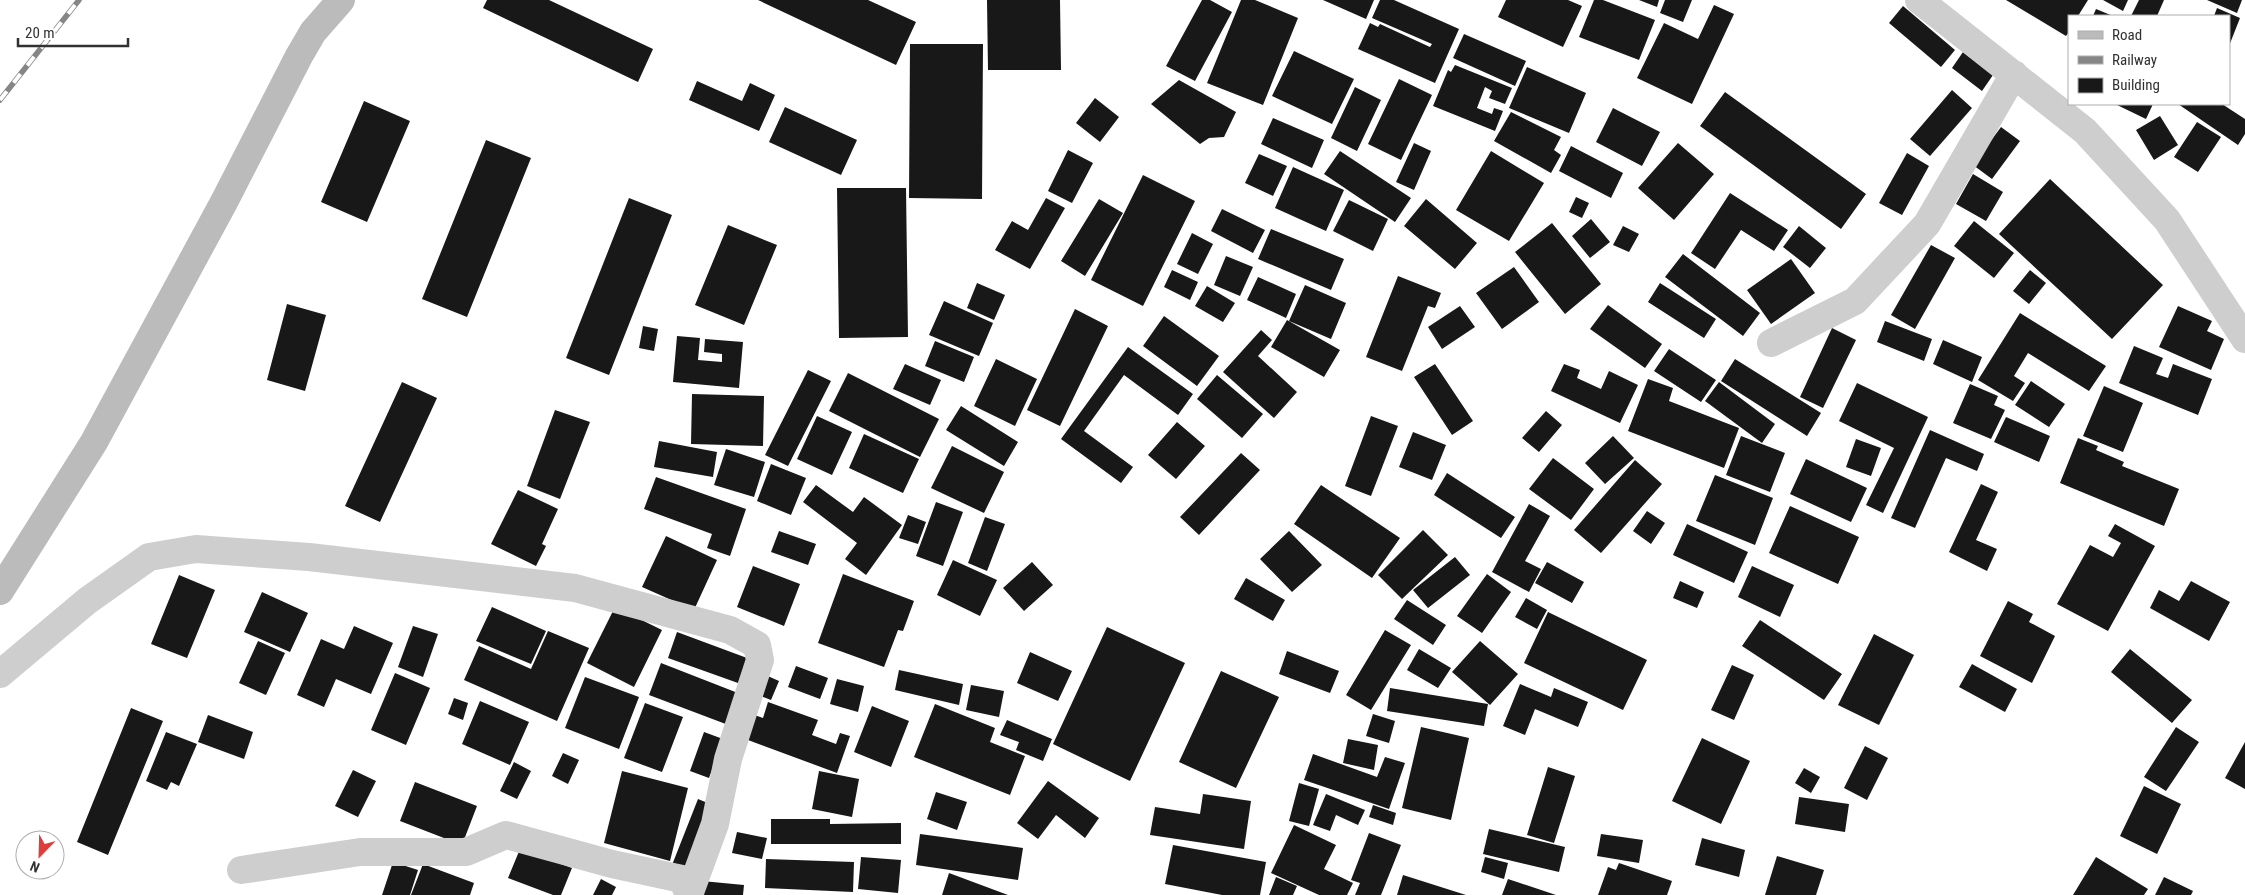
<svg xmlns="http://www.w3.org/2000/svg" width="2245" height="895" viewBox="0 0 2245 895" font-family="'Roboto Condensed',sans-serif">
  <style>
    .building { fill: #181818 }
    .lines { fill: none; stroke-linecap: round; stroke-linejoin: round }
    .street { stroke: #cecece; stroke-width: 28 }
    .secondary { stroke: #bbb; stroke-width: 28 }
    .rail-casing { stroke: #868686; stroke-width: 5.5 }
    .rail { stroke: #fff; stroke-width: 4; stroke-dasharray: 11; stroke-linecap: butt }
  </style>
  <rect width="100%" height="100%" fill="#fff"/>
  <!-- building -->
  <path class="building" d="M487,0H549L653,49L638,82L483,8Z
    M758,0H868L916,22L896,65Z
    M987,0H1060L1061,70H988Z
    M1202,0H1210L1232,12L1195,81L1166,66Z
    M1241,0H1255L1298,18L1263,105L1207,83Z
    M1323,0H1374L1366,19Z
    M1380,0H1394L1459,29L1435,83L1358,49L1370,23L1378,27L1380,24L1430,47L1432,44L1372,18Z
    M1506,0H1568L1582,6L1563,47L1498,17Z
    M1594,0H1603L1655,20L1639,60L1579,37Z
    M1639,0H1659L1657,7Z
    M1665,0H1692L1683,22L1660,13Z
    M2006,0H2088L2078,16H2069V32L2066,36Z
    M2103,0H2128L2123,11Z
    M2139,0H2164L2157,16H2131Z
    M2207,0H2242L2237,13Z
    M1714,5L1734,14L1692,104L1637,78L1664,23L1698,39Z
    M1903,6L1955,50L1941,67L1889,23Z
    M2217,8L2240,18L2229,46V16H2214Z
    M2096,9L2113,16H2093Z
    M1464,34L1526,61L1515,86L1453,58Z
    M910,44H983L982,199L909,198Z
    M1294,51L1354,79L1332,124L1272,96Z
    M1963,52L1993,75L1982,91L1952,68Z
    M1455,65L1512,88L1505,104L1489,98L1492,91L1485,87L1477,108L1492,114L1494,108L1503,111L1495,131L1433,106L1448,70L1451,72Z
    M1527,67L1586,93L1569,133L1509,108Z
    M1399,79L1432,95L1401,160L1368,144Z
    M1179,80L1236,112L1224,137L1209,138L1200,144L1151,104Z
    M697,81L742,101L750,83L775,95L759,131L689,100Z
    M1355,87L1381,100L1357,151L1331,138Z
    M1952,90L1972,108L1930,156L1910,139Z
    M1725,92L1866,194L1841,229L1700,126Z
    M1095,98L1119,117L1100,142L1076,123Z
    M364,101L410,121L367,222L321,202Z
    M2115,104H2153L2146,119Z
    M2178,104H2222L2245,119V134L2238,145Z
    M785,107L857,140L841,175L769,142Z
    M1613,108L1660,132L1642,166L1596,142Z
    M1511,112L1561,137L1554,150L1561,155L1551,173L1494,141Z
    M2160,116L2178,145L2154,160L2136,130Z
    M1273,118L1324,140L1312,168L1261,144Z
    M2197,122L2221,137L2198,172L2174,157Z
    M2001,127L2020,141L1992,179L1973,165Z
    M486,140L531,158L467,317L422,299Z
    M1414,143L1431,151L1414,190L1396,182Z
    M1678,143L1714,174L1674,220L1638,188Z
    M1571,146L1623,173L1611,198L1559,171Z
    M1068,150L1093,163L1072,203L1048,191Z
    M1340,151L1411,198L1395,222L1324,174Z
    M1491,151L1544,183L1509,241L1456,210Z
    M1907,153L1929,166L1902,215L1879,203Z
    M1259,154L1287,166L1273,196L1245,183Z
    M1293,167L1344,190L1326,231L1275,208Z
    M1973,174L2003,192L1986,221L1956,204Z
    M1143,175L1195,201L1143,306L1091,280Z
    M2050,179L2163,285L2112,339L1999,234Z
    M837,188H906L908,337L839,338Z
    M1730,193L1788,230L1774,251L1741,230L1715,269L1691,253Z
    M1576,197L1589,203L1582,218L1569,212Z
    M629,198L672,215L609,375L566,358Z
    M1046,198L1065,208L1030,269L995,250L1012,221L1028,230Z
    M1099,199L1123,213L1085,276L1061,261Z
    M1426,199L1477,243L1455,269L1404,226Z
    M1349,200L1388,219L1373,251L1333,231Z
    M1222,209L1265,230L1253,253L1211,231Z
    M1591,219L1610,242L1590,258L1572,236Z
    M1974,221L2014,253L1994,278L1954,246Z
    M1552,223L1601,284L1565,314L1515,252Z
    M728,225L777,245L744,325L695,305Z
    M1623,226L1639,234L1629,252L1613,245Z
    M1799,226L1826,248L1810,268L1783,247Z
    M1271,229L1344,259L1331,290L1258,259Z
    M1192,233L1213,244L1198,274L1177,264Z
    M1931,245L1955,258L1915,329L1891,315Z
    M1683,254L1760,313L1743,336L1665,277Z
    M1226,256L1253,267L1240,296L1214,285Z
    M1791,259L1815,293L1771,324L1747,290Z
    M1514,267L1539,302L1502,329L1476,293Z
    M1172,270L1198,282L1190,300L1164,287Z
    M2030,270L2046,283L2029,304L2013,291Z
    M1398,276L1441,293L1435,308L1428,306L1402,371L1366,357Z
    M1258,277L1296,294L1286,318L1247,300Z
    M977,283L1005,295L994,320L967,308Z
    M1660,283L1716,319L1704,338L1648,302Z
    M1305,285L1346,303L1331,339L1289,321Z
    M1207,286L1235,303L1223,322L1195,306Z
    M944,301L993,323L979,356L929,335Z
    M287,304L326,315L305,391L267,380Z
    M1608,305L1662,344L1645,368L1590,329Z
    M1460,306L1475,327L1442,349L1428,327Z
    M2178,306L2212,321L2207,331L2224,339L2211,370L2159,347Z
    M1075,309L1108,326L1060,426L1027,410Z
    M2020,313L2106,366L2089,391L2028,353L2014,376L2025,383L2013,401L1978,380Z
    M1164,316L1219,356L1197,386L1143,346Z
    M1287,320L1340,350L1324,377L1271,347Z
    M1885,321L1932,339L1924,361L1877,342Z
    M643,326L658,329L654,351L639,348Z
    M1832,328L1856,340L1823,408L1800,397Z
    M1261,330L1272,340L1258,356L1297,392L1274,418L1223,372Z
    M677,336L700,338L698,360L722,362V354L704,352L705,339L743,342L739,388L673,382Z
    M1943,340L1982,357L1972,382L1933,364Z
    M935,341L974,357L964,382L925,366Z
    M2134,346L2163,358L2156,374L2168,378L2173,364L2212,379L2198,415L2119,383Z
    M1128,347L1193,394L1178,415L1124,375L1084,431L1133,467L1121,483L1061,439Z
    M1669,349L1716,380L1701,402L1654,371Z
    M996,359L1037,379L1015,426L974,406Z
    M1735,359L1821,413L1807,436L1721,381Z
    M905,364L941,380L930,405L893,389Z
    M1435,364L1473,421L1452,435L1414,377Z
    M1564,364L1580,370L1577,378L1601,389L1609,371L1638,385L1620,423L1551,391Z
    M808,370L831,381L788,466L765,455Z
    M848,373L939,419L920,457L829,411Z
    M1217,375L1263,414L1242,438L1197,399Z
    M1648,379L1673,388L1669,401L1739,428L1724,468L1628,431Z
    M2031,381L2065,404L2049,427L2015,405Z
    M402,382L437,398L380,522L345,506Z
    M1719,382L1775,424L1762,443L1705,401Z
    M1857,383L1928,417L1883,513L1866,505L1894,448L1839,421Z
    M1970,384L1998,396L1994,405L2005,410L1991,439L1953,423Z
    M2104,386L2143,403L2123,452L2083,436Z
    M692,394L764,396L763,446L691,444Z
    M961,406L1018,442L1004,466L946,430Z
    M555,410L590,422L560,499L527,486Z
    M1546,411L1562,425L1539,452L1522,438Z
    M817,416L852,432L832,475L797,459Z
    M1371,416L1398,426L1371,496L1345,486Z
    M2006,417L2050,436L2039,462L1994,442Z
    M1177,422L1205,446L1176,479L1148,455Z
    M1930,430L1984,454L1977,471L1946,458L1915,528L1891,518Z
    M1413,432L1446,445L1432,480L1399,467Z
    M864,434L919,459L903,493L849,468Z
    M1613,436L1634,458L1605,484L1585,463Z
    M1741,436L1785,453L1770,492L1726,475Z
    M2078,438L2098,446L2096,450L2124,462L2122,466L2179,489L2164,526L2060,483Z
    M1856,439L1881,448L1871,476L1846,467Z
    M659,441L717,452L713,477L654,467Z
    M952,446L1004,472L984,513L931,488Z
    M726,449L765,462L754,497L714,485Z
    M1241,453L1260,470L1199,535L1180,517Z
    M1553,458L1594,489L1571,520L1529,489Z
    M1806,459L1867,488L1851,522L1790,494Z
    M1635,460L1662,484L1601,553L1574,530Z
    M771,464L806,478L791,515L757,501Z
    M1447,473L1515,517L1501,538L1434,495Z
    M1715,475L1773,498L1755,545L1696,521Z
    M656,477L746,509L730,556L707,548L712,534L644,509Z
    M1981,484L1998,492L1976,540L1997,549L1987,571L1949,552Z
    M816,485L853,512L864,497L902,525L866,575L845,559L857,543L803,502Z
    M1321,485L1400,538L1372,578L1294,524Z
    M518,490L558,509L542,544L546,546L536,566L491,544Z
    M936,502L963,512L943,566L916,556Z
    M1529,504L1550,516L1525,561L1541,569L1529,592L1492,572Z
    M1790,506L1859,537L1838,584L1769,553Z
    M1647,511L1665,523L1651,544L1633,531Z
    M908,515L926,522L918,544L899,538Z
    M985,517L1005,524L987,571L968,563Z
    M1687,524L1748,552L1734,583L1673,555Z
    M2115,524L2155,546L2108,631L2057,604L2090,545L2113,557L2121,543L2108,536Z
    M1423,530L1448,555L1402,599L1378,575Z
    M779,531L816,544L808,565L771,552Z
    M1289,531L1322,565L1292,592L1260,559Z
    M666,536L717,560L694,610L642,587Z
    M1455,557L1470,575L1428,608L1413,590Z
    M953,560L997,580L980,616L937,595Z
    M1032,562L1053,585L1024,611L1003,588Z
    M1547,562L1584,582L1572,603L1535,583Z
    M753,566L800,584L784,626L737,607Z
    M1752,566L1794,585L1780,617L1738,597Z
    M843,574L914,601L903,631L898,630L884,667L818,643Z
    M1487,574L1511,592L1482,633L1457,616Z
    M179,575L215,590L187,658L151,644Z
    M1246,578L1285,600L1273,621L1234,599Z
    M1680,581L1704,592L1697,608L1673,598Z
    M2191,581L2230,602L2209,641L2150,608L2159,590L2179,601Z
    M262,592L308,613L290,652L244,632Z
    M1526,598L1547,610L1537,629L1515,617Z
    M1407,600L1446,625L1433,645L1394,619Z
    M2008,601L2033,614L2029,622L2055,636L2032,683L1980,656Z
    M492,607L546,631L531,664L476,641Z
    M615,607L662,630L634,687L587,663Z
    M1548,612L1647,660L1623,710L1524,663Z
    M1760,620L1842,674L1824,700L1742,646Z
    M354,626L393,643L371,694L336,679L324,707L297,695L321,639L344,649Z
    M413,626L438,634L423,677L398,667Z
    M1107,627L1185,663L1130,781L1053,744Z
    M1385,630L1411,645L1371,710L1346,695Z
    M548,631L589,648L557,721L464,680L479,646L531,669Z
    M677,632L747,658L738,683L668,658Z
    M1874,634L1914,655L1879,725L1838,705Z
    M258,641L285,653L266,695L239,683Z
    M1480,641L1518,674L1490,705L1452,672Z
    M1419,649L1451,668L1438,688L1407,670Z
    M2130,649L2192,700L2172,723L2111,672Z
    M1287,651L1339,671L1330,693L1279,674Z
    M1030,652L1072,671L1058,701L1017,683Z
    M661,663L743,695L731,726L649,695Z
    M1972,664L2017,689L2005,712L1959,687Z
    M1732,665L1754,675L1734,720L1711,710Z
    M796,666L828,678L820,699L788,687Z
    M899,670L963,684L959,705L895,690Z
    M1221,671L1279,697L1236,788L1179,762Z
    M395,673L430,688L406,745L371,730Z
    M761,673L779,681L771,700L753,693Z
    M585,677L639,697L619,749L565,728Z
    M837,679L864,686L858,712L830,704Z
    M1520,684L1551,697L1554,688L1588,702L1578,727L1535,709L1525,735L1503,726Z
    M971,685L1004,691L999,717L966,710Z
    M1390,688L1488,704L1484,726L1387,711Z
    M454,698L468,703L463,720L448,714Z
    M480,701L529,722L510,765L462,744Z
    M768,702L818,720L812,735L836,744L840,733L850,736L837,773L740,737L749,713L763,718Z
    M645,703L683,717L662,772L624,758Z
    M935,704L995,728L990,742L1025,756L1010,795L914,757Z
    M872,706L909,721L891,767L854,752Z
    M131,708L163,721L108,855L77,842Z
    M1373,714L1395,721L1389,743L1366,736Z
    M208,715L253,732L244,759L198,742Z
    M1007,720L1052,739L1043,761L1016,750L1019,742L1000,735Z
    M1421,727L1469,738L1451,820L1402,808Z
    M2176,727L2199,742L2166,791L2144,777Z
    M166,732L197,744L179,786L171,782L167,790L146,781Z
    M704,732L723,739L709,778L690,771Z
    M1702,738L1750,761L1721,824L1672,801Z
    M1348,739L1378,745L1374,770L1343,763Z
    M2245,742V789L2225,778Z
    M1865,746L1888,758L1867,800L1844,788Z
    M563,753L579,760L568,784L552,776Z
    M1313,754L1377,777L1385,757L1405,763L1389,809L1304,780Z
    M514,762L531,771L517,799L500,791Z
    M1548,767L1575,776L1554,843L1527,835Z
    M1804,768L1820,777L1811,793L1795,783Z
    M353,770L376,781L358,817L335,806Z
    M622,771L688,788L670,861L604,843Z
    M819,771L859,779L852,817L812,809Z
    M1048,781L1099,818L1085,838L1056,815L1038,839L1017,823Z
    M415,782L477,806L462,845L400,821Z
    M1299,783L1319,789L1309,826L1289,821Z
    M2144,786L2181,804L2157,854L2120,836Z
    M936,792L967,802L957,830L927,819Z
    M1203,794L1251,801L1244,849L1150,835L1155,807L1200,814Z
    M1326,794L1365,810L1358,825L1336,815L1330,831L1313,825Z
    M1799,797L1849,804L1845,832L1795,824Z
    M698,799L715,806L689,871L672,865Z
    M1373,805L1396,813L1393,825L1369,817Z
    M771,819H830V824L901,823V844H771Z
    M1294,825L1336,845L1324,869L1353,883L1347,895H1319L1271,873Z
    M1489,829L1565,847L1559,872L1483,854Z
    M737,832L767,838L762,859L732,853Z
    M1369,833L1401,845L1381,895H1355L1360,883L1351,880Z
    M920,834L1023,848L1018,880L916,865Z
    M1601,834L1643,840L1639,863L1597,856Z
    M1702,838L1745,850L1739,877L1695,865Z
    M1173,845L1266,862L1260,895H1222L1165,884Z
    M520,849L572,868L561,895H553L508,878Z
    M1777,856L1824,870L1816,895H1765Z
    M861,857L901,860L898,893L858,889Z
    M1485,857L1508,863L1504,879L1481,872Z
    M2096,857L2148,889L2144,895H2073Z
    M766,859L854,862L853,892L765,888Z
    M393,862L418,870L410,895H382Z
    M1619,863L1672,881L1667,895H1598L1608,867L1616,870Z
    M423,864L474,883L470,895H411Z
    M949,873L1008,895H942Z
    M1403,875L1466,895H1397Z
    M1276,877L1297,886L1293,895H1269Z
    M2164,877L2193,891L2191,895H2155Z
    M601,879L616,887L612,895H593Z
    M1508,879L1556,895H1502Z
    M702,881L744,885L743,895H701Z"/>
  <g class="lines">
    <!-- street -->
    <path class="street" d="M1919,0L2085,131L2167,220L2245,339
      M1771,343L1855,301L1927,224L2014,74
      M0,674L87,601L149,557L196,549L309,557L575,588L730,630L757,645L760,660L728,759L715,824L689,895
      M241,870L360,852H466L506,835L612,864L682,879L689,895"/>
    <!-- secondary -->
    <path class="secondary" d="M0,591L94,442L224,202L299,56L313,32L341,0"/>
    <!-- rail casing -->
    <g class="rail-casing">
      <path id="rail" d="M0,100L79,0"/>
    </g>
    <!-- rail -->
    <use href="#rail" class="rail"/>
  </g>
  <!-- legend -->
  <rect x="2068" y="15" width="162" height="90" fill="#ffffff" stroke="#adadad"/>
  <rect x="2078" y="31" width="25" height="8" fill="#bbbbbb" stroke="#adadad"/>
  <text x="2112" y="40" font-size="15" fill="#313131">Road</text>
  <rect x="2078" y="56" width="25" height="8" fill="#868686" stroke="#adadad"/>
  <text x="2112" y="65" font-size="15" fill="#313131">Railway</text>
  <rect x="2078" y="78" width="25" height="15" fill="#181818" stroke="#adadad"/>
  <text x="2112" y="90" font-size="15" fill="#313131">Building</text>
  <!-- north arrow -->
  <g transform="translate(40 855) rotate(203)"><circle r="24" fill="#ffffff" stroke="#adadad"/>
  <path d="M0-4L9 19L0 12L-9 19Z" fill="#df3d3b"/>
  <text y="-8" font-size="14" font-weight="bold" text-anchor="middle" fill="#313131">N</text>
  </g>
  <!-- scale -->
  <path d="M18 38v8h110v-8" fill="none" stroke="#313131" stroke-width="2.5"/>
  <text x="25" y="38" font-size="15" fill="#313131" stroke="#ffffff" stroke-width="4" paint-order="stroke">20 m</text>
</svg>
